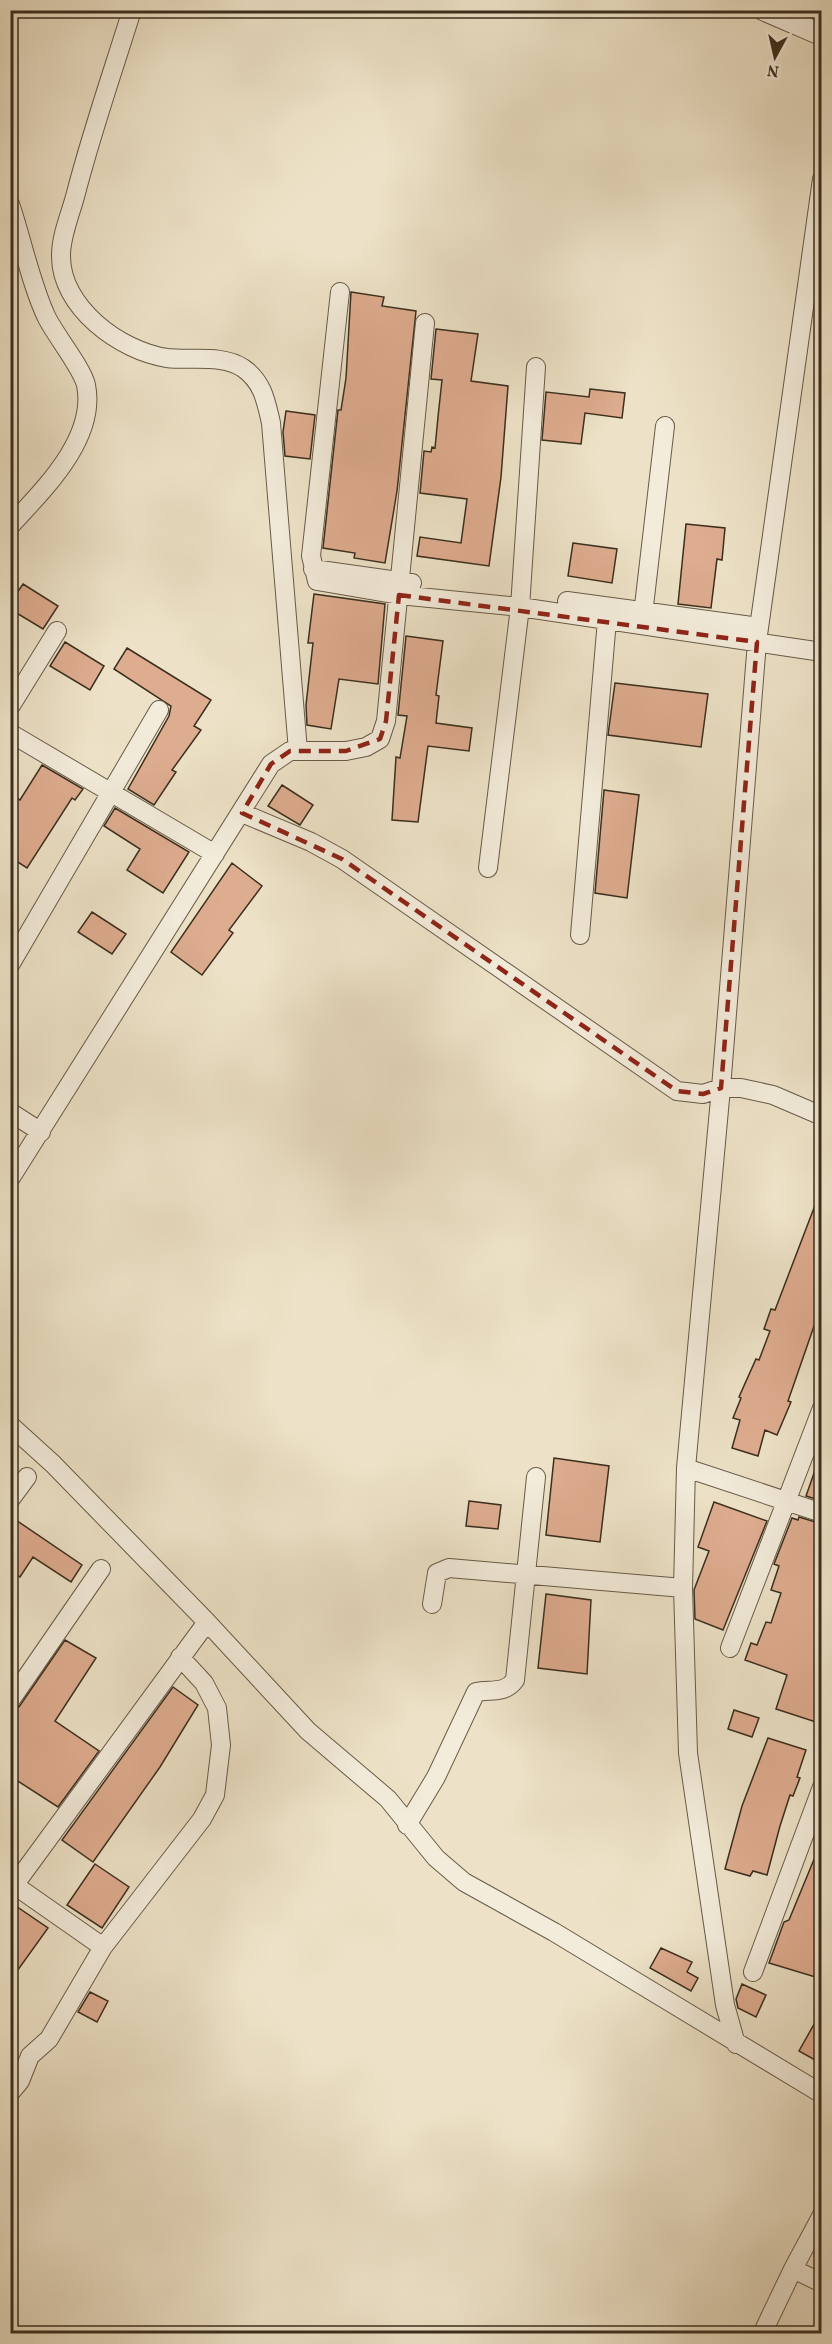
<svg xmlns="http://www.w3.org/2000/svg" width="832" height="2344" viewBox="0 0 832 2344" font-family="Vollkorn,serif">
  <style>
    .building { fill: #deac8f; stroke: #3b2e1e; stroke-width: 1.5 }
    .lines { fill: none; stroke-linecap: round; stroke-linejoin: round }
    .minor-casing { stroke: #685b48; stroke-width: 20 }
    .tertiary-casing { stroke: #685b48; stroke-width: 23 }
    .minor { stroke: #f3ecdb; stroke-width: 18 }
    .tertiary { stroke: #f3ecdb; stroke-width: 21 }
    .marked { fill: none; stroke: #8f2418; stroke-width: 4.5; stroke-dasharray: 12 8; stroke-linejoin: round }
  </style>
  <rect width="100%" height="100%" fill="#ede2c7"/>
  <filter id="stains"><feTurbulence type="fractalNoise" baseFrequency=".00333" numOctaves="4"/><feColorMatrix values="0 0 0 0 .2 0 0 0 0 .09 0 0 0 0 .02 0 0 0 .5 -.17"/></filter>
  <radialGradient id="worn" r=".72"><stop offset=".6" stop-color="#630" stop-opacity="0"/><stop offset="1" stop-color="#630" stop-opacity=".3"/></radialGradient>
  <!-- building -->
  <path class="building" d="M351,292L384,297L382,306L416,311L397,491L385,563L354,558L355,553L323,548L338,410H341L346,378Z
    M436,329L478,334L471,381L508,386L501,477L489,566L417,556L420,537L461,543L467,499L420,493L424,451L431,452L432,447L435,448L438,417L442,380L431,379Z
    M590,389L625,393L622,418L585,413L581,444L542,440L546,392L589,397Z
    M286,411L315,415L310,459L285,456L283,432Z
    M686,524L725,528L722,560L717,559L711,608L678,604Z
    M573,543L617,549L612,583L568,576Z
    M23,584L58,606L43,629L10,609V603Z
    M314,594L385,604L378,684L339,679L331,729L307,725L306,705L313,643H308Z
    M406,636L443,641L436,695L439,696L436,723L472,728L469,751L428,746L418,822L392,820L396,757L400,758L407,716L398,715Z
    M65,642L104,666L90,690L50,666Z
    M127,648L211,700L194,726L201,730L172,770L176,772L154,805L128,789L169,716L171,706L114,669Z
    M615,683L708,694L701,747L608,735Z
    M42,765L83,789L75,800L72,798L27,868L10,857V794L20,800Z
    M282,785L313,805L300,825L268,806Z
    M604,790L639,795L627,898L595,893Z
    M115,808L189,852L163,893L127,870L140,849L104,826Z
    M232,863L262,886L229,930L233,933L202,975L171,952Z
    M92,912L126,934L112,954L78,932Z
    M822,1187V1303L788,1401L791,1402L777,1435L765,1430L758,1456L732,1448L740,1420L733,1418L741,1398L739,1397L756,1359L759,1360L770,1331L764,1329L771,1309L775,1310Z
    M554,1458L609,1466L600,1542L546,1535Z
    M819,1459L822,1460V1501L806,1496Z
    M469,1501L501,1505L498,1529L466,1526Z
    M714,1502L767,1521L723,1630L695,1619L694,1590L709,1551L698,1547Z
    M10,1516L82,1565L71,1582L33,1557L20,1577L10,1570Z
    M799,1517L822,1524V1724L776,1709L787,1675L745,1660L751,1643L757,1645L766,1622L771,1623L781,1593L771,1590L779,1566L774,1564L792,1518L798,1520Z
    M546,1594L591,1600L587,1674L538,1668Z
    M65,1640L96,1658L55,1721L99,1751L58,1807L10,1776V1712L19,1707Z
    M173,1687L198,1705L160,1767L93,1862L62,1840Z
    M734,1710L759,1718L752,1737L728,1729Z
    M768,1738L806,1750L797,1777L800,1778L793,1796L790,1795L780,1826L767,1875L753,1871L750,1876L725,1869L742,1806Z
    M822,1840V1979L769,1963L784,1922L789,1920Z
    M95,1864L129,1887L102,1928L67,1905Z
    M10,1902L48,1928L10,1981Z
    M661,1948L692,1962L687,1972L698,1978L691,1991L650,1968Z
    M742,1984L766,1995L756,2017L738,2008L736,1999Z
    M90,1992L108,2001L97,2022L78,2012Z
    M822,2010V2064L799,2051Z"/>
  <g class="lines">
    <!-- minor casing -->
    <g class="minor-casing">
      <path id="minor" d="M132,10C113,71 92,131 76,193C71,213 61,235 61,255C60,307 120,351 167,358C191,361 222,354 243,368C263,382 266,401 271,423L298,751
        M10,204C22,239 31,285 47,318C56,336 82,368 86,385C97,439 42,491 10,526
        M340,292L311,556L317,581L399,595L520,607L822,652
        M313,569L412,583
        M567,601L759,627
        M642,623L665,426
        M10,707L57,631
        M10,733L215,854
        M242,813L311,842L342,859L677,1091L703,1094L721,1088H741L773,1095L822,1116
        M488,868L520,607L536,367
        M580,935L607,620
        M10,965L159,710
        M10,1112L41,1132
        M10,1179L271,764L290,751H346L366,747L380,739L386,721L425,323
        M10,1425L53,1464L207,1622L308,1731L388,1799L436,1858L464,1882L554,1932L822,2094
        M686,1468L822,1513
        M10,1500L27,1477
        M432,1604L437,1573L449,1568L683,1588
        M730,1648L822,1408
        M10,1701L101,1569
        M407,1825L436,1777L476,1692C491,1689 505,1694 515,1680L536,1477
        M10,1882L103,1947
        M10,1891L207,1622
        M753,1972L822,1787
        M736,2044L725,2005L688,1753L683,1588L686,1468L721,1088L757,642L822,179
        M10,2093L20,2081L30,2056L49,2039L103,1947L202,1819L215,1795L221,1745L217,1708L204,1683L180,1657
        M793,2269L822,2215
        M762,2334L793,2269L822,2283"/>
    </g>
    <!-- tertiary casing -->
    <g class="tertiary-casing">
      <path id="tertiary" d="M764,10L822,35"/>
    </g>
    <!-- minor -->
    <use href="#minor" class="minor"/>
    <!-- tertiary -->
    <use href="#tertiary" class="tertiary"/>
  </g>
  <!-- marked area -->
  <path class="marked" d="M399,595L757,642L721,1088L703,1094L677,1091L342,859L242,813L271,764L290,751H346L380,739L386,721Z"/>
  <!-- margin -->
  <rect width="832" height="2344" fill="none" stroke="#ede2c7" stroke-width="36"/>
  <rect x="12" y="12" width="808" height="2320" fill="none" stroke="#3b2e1e" stroke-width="3"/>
  <rect x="18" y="18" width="796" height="2308" fill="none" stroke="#3b2e1e" stroke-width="1.5"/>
  <!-- north arrow -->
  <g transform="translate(775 57) rotate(188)" stroke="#f3ecdb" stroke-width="4.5" paint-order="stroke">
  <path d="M0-4.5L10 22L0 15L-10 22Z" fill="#3b2e1e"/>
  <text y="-9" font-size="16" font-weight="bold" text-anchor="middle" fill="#3b2e1e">N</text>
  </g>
  <rect width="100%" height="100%" filter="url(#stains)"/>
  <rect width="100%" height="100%" fill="url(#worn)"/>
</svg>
